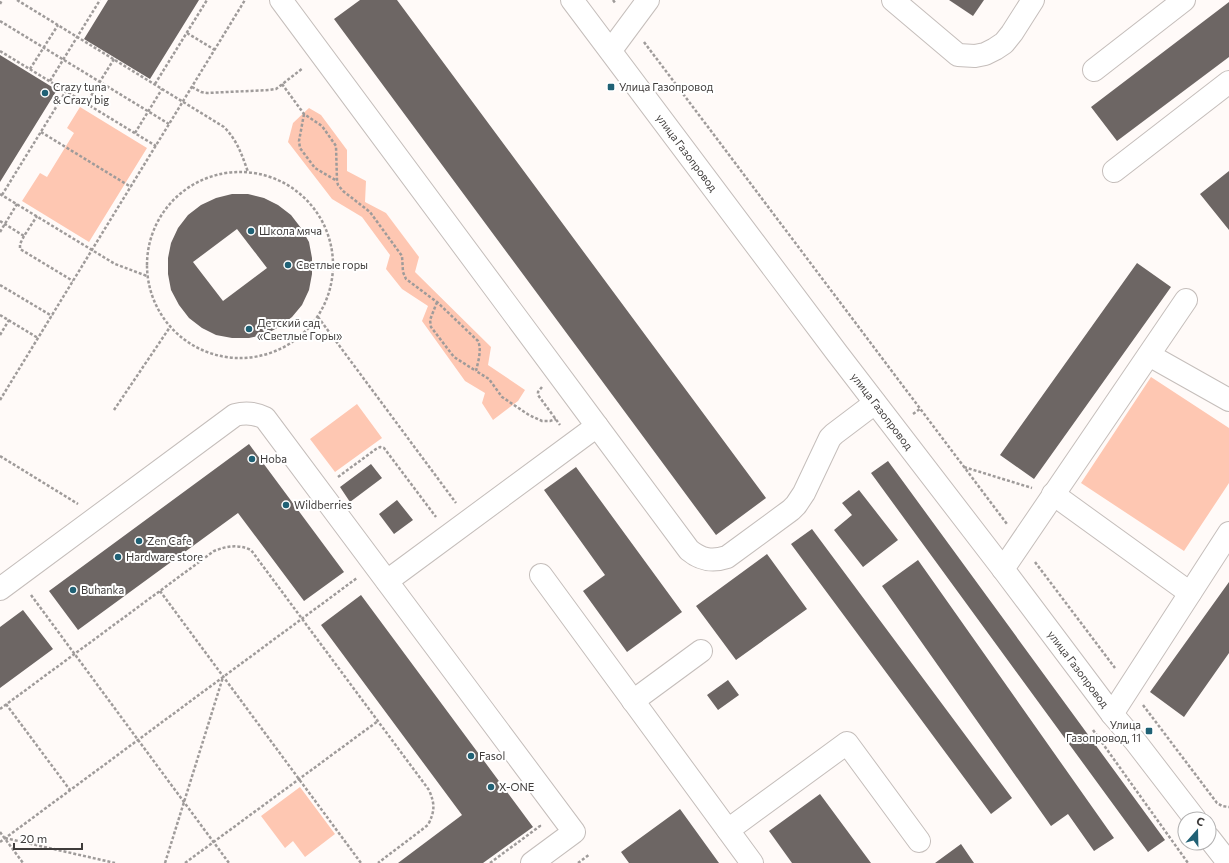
<svg xmlns="http://www.w3.org/2000/svg" width="1229" height="863" viewBox="0 0 1229 863" font-family="Commissioner,sans-serif">
  <style>
    .green { fill: #fec7b2 }
    .building { fill: #6d6664; fill-rule: evenodd }
    .lines { fill: none; stroke-linecap: round; stroke-linejoin: round }
    .minor-casing { stroke: #c5bebb; stroke-width: 24 }
    .path { stroke: #9f9b9a; stroke-width: 2.5; stroke-dasharray: 3 2; stroke-linecap: butt }
    .minor { stroke: #fff; stroke-width: 22 }
    .poi-dot { fill: #206175; stroke: #fff; stroke-width: 1.5 }
    .labels { text-anchor: middle; stroke-width: 4; stroke-linejoin: round; paint-order: stroke }
    .poi-label { font-size: 11px; fill: #3f3c3b; stroke: #fff; text-anchor: start }
    .street-label { font-size: 11px; fill: #3f3c3b; stroke: #fff }
  </style>
  <rect width="100%" height="100%" fill="#fffaf8"/>
  <!-- green -->
  <path class="green" d="M80,107L147,148L89,242L22,201L40,173L47,177L74,133L67,128Z
    M309,108L321,115L347,150V171L366,181L365,202L386,213L419,257L415,272L491,347L488,365L525,390L518,401L493,420L482,403L485,393L465,381L422,321L428,306L402,289L386,269L390,255L362,217L332,199L288,142L293,123Z
    M1151,377L1229,428V483L1184,551L1081,483Z
    M357,404L382,438L335,472L310,439Z
    M300,787L335,834L305,857L293,841L285,848L261,816Z"/>
  <!-- building -->
  <path class="building" d="M108,0H199L150,79L84,39Z
    M360,0H397L766,498L716,535L334,19Z
    M949,0H984L973,16Z
    M1229,2V57L1117,141L1091,107Z
    M0,55L57,90L0,182Z
    M1229,171V230L1200,194Z
    M232,194H248L264,198L278,205L291,215L301,228L309,242L312,258V274L309,290L302,305L292,317L279,327L264,335L249,338H232L216,335L202,328L189,318L179,305L171,290L168,274V258L171,243L178,228L188,215L201,205L216,198ZM237,229L267,268L223,301L193,262Z
    M1137,263L1171,287L1034,479L1000,455Z
    M249,444L344,572L304,601L238,513L78,630L49,591Z
    M888,461L1165,840L1148,852L871,473Z
    M371,464L382,478L350,502L340,487Z
    M576,467L682,612L627,652L583,591L605,575L544,490Z
    M859,490L898,540L863,567L834,530L852,515L842,503Z
    M397,500L413,520L394,534L379,514Z
    M812,529L1012,798L991,814L791,544Z
    M767,554L807,609L736,660L696,606Z
    M918,560L1114,838L1094,851L1068,814L1051,826L882,586Z
    M1229,582V653L1184,717L1150,692Z
    M361,595L533,827L483,863H398L462,815L321,625Z
    M23,610L53,649L0,688V627Z
    M728,680L739,695L718,710L707,695Z
    M820,794L871,863H792L769,831Z
    M680,809L719,863H629L621,852Z
    M961,844L974,863H935Z"/>
  <g class="lines">
    <!-- minor casing -->
    <g class="minor-casing">
      <g id="minor">
        <path d="M281,0L597,426"/>
        <path id="s1" d="M572,0L837,353L1003,569L1112,714L1135,741L1195,819"/>
        <path d="M893,0L958,55L975,56L985,54L995,49L1004,43L1012,33L1033,0"/>
        <path d="M611,50L648,0"/>
        <path d="M1094,70L1184,0"/>
        <path d="M1114,171L1229,82"/>
        <path d="M1149,355L1229,400"/>
        <path d="M1053,494L1190,593"/>
        <path d="M1003,569L1186,300"/>
        <path d="M541,575L752,863"/>
        <path d="M387,581L597,426L689,550C701,560 712,562 727,557L791,510L796,505L804,493L830,438L834,434L875,403"/>
        <path d="M0,589L235,415C246,412 255,413 265,418L574,832L532,863"/>
        <path d="M633,701L701,651"/>
        <path d="M1112,714L1229,533"/>
        <path d="M728,830L847,743L919,841"/>
        <path d="M1209,838L1227,861L1229,862"/>
      </g>
    </g>
    <!-- path -->
    <path class="path" d="M17,0L224,127C237,140 242,155 248,172
      M613,0L616,4
      M0,4L2,0
      M0,21L169,124
      M187,33L215,50
      M644,42L1007,524
      M0,51L156,146
      M30,69L58,25
      M50,81L100,0
      M155,84L207,0
      M282,84L304,114L322,126L336,146L337,181L338,185L343,191L370,212L402,256L403,272L406,279L437,302L478,341C482,350 478,362 476,371L489,379L502,397L529,415L542,421H550L556,419
      M192,87L201,92L207,93L269,90L276,89L303,68
      M86,104L114,59
      M304,114L299,141L300,148L315,168L337,181
      M41,132L131,187
      M135,133L162,89
      M147 265a93 93 0 1 1 186 0a93 93 0 1 1-186 0Z
      M0,194L115,264L147,276
      M2,195L66,91
      M0,221L24,236L37,216
      M0,232L17,204
      M24,236L20,244V249L73,281
      M0,285L52,316
      M437,302L430,320L431,327L454,357L476,371
      M0,315L38,338
      M318,317L456,503
      M0,335L9,320
      M542,387L538,392V395L560,425
      M0,400L245,0
      M114,410L170,327
      M913,414L920,409
      M0,456L78,504
      M964,467L1032,488
      M338,477L376,449L380,447L384,448L436,517
      M1035,562L1115,668
      M160,591L361,863
      M31,595L229,863
      M6,704L70,790
      M1143,705L1217,803L1222,806L1229,807
      M0,709L214,551C227,546 238,544 251,550L429,790C435,804 435,811 428,825L378,863
      M1093,730L1188,863
      M0,832L23,863
      M5,838L115,863
      M0,842L357,578
      M165,863L223,677
      M185,863L378,721
      M490,863L540,826L539,825
      M578,863L590,854"/>
    <!-- minor -->
    <use href="#minor" class="minor"/>
  </g>
  <!-- markers -->
  <g class="poi-dot">
    <rect x="607" y="83" width="8" height="8" rx="2"/>
    <circle cx="45" cy="93" r="4"/>
    <circle cx="251" cy="231" r="4"/>
    <circle cx="288" cy="265" r="4"/>
    <circle cx="249" cy="329" r="4"/>
    <circle cx="252" cy="459" r="4"/>
    <circle cx="286" cy="505" r="4"/>
    <circle cx="139" cy="541" r="4"/>
    <circle cx="118" cy="557" r="4"/>
    <circle cx="73" cy="590" r="4"/>
    <rect x="1145" y="727" width="8" height="8" rx="2"/>
    <circle cx="471" cy="756" r="4"/>
    <circle cx="491" cy="787" r="4"/>
  </g>
  <g class="labels">
    <!-- poi labels -->
    <g class="poi-label">
      <text x="53" y="91">Crazy tuna<tspan x="53" dy="13">&amp; Crazy big</tspan></text>
      <text x="619" y="91">Улица Газопровод</text>
      <text x="259" y="235">Школа мяча</text>
      <text x="296" y="269">Светлые горы</text>
      <text x="257" y="327">Детский сад<tspan x="257" dy="13">«Светлые Горы»</tspan></text>
      <text x="260" y="463">Hoba</text>
      <text x="294" y="509">Wildberries</text>
      <text x="147" y="545">Zen Cafe</text>
      <text x="126" y="561">Hardware store</text>
      <text x="81" y="594">Buhanka</text>
      <text x="1141" y="729" text-anchor="end">Улица<tspan x="1141" dy="13">Газопровод, 11</tspan></text>
      <text x="479" y="760">Fasol</text>
      <text x="499" y="791">X-ONE</text>
    </g>
    <!-- street labels -->
    <g class="street-label">
      <text dy="4" stroke="none"><textPath href="#s1" startOffset="191">улица Газопровод</textPath></text>
      <text dy="4" stroke="none"><textPath href="#s1" startOffset="515">улица Газопровод</textPath></text>
      <text dy="4" stroke="none"><textPath href="#s1" startOffset="839">улица Газопровод</textPath></text>
    </g>
  </g>
  <!-- north arrow -->
  <g transform="translate(1197 831) rotate(20)"><circle r="19" fill="#ffffff" stroke="#b2b1b1"/>
  <path d="M0-3L7 15L0 10L-7 15Z" fill="#206175"/>
  <text y="-6" font-size="11" font-weight="bold" text-anchor="middle" fill="#3f3c3b">С</text>
  </g>
  <!-- scale -->
  <path d="M14 843v6h68v-6" fill="none" stroke="#3f3c3b" stroke-width="2"/>
  <text x="20" y="843" font-size="12" fill="#3f3c3b" stroke="#ffffff" stroke-width="3" paint-order="stroke">20 m</text>
</svg>
